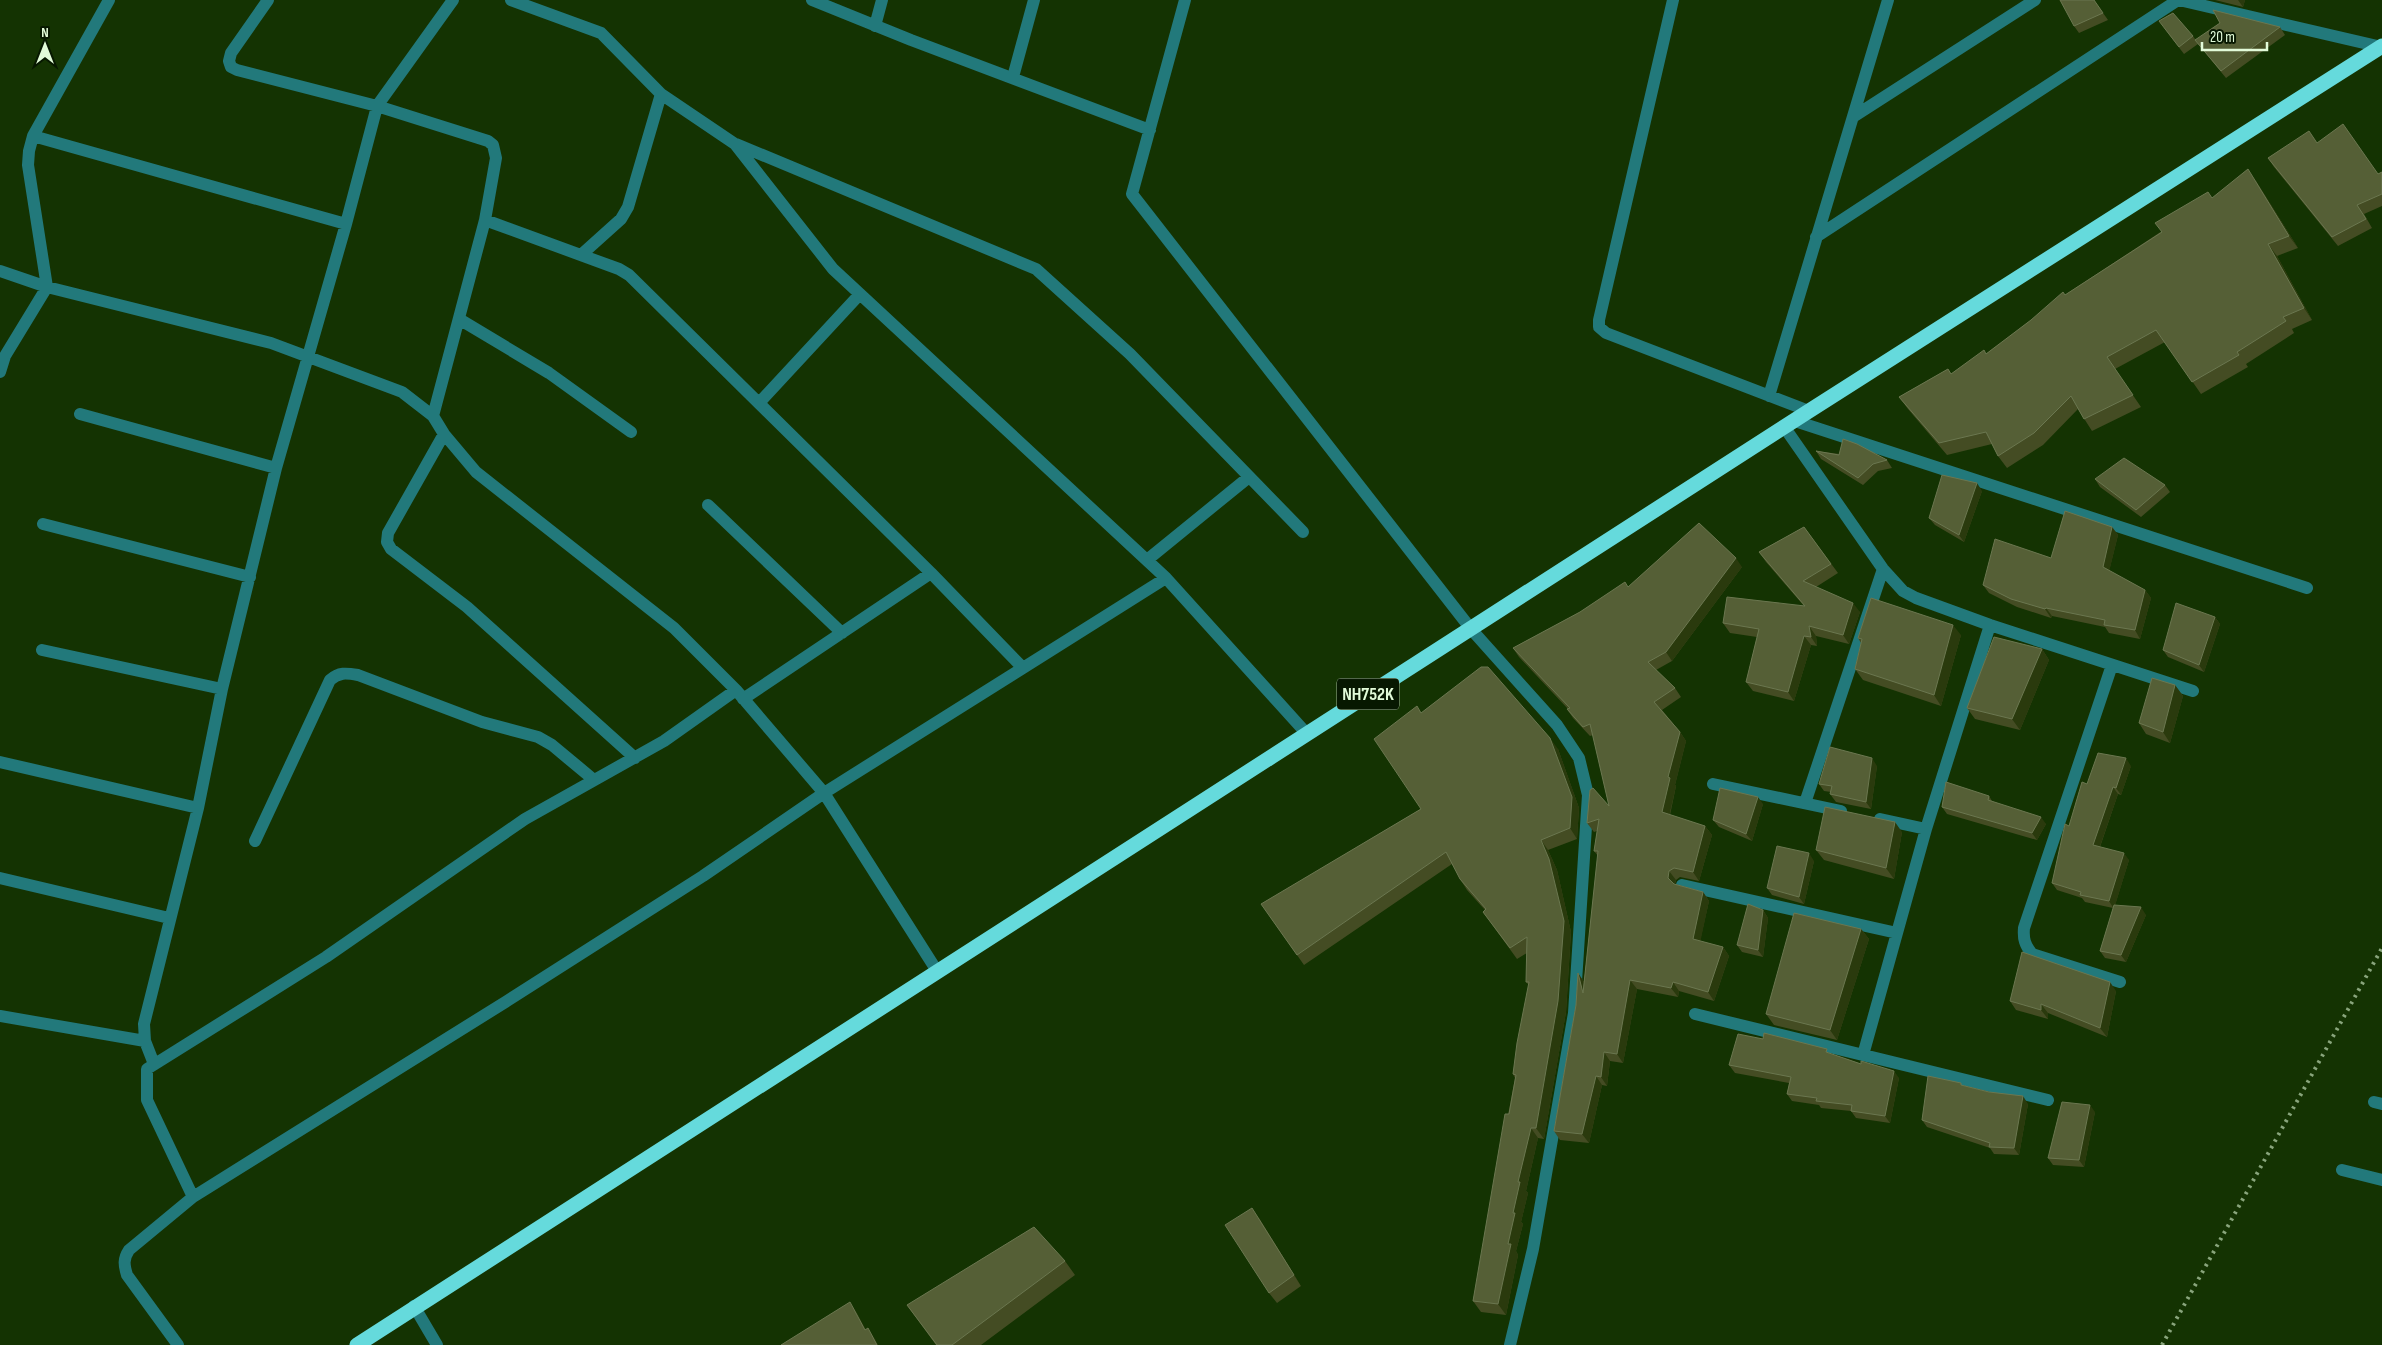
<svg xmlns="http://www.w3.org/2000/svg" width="2382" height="1345" viewBox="0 0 2382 1345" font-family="'Sofia Sans Condensed',sans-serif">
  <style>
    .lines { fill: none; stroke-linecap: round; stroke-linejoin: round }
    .street { stroke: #22797b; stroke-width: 12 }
    .highway { stroke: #65dadc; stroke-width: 15 }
    .rail { stroke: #89a57c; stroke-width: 4; stroke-dasharray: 2.5 5; stroke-linecap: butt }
    .wall { fill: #444c23 }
    .shaded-wall { fill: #2a3a0d }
    .building { fill: #555f36; stroke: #6b7750 }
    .labels { text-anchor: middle; stroke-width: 5; stroke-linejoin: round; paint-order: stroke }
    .shield { fill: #071801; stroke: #a0b798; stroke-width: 1 }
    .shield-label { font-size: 18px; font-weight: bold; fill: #e2fbd9 }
  </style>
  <rect width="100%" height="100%" fill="#143302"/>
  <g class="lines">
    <!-- street -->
    <path class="street" d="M268,0L231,53L229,61L231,67L237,70L377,106L488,141L493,145L496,158L485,220L433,416
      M511,0L601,33L661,94L735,144L833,269L1166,578L1307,734
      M812,0L911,40L1150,130
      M1185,0L1132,194L1471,629L1557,725L1579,758L1588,795L1574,1013L1533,1249L1510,1345
      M1673,0L1599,320V327L1606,333L1809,411
      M2179,0L2381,47
      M875,26L882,0
      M1013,77L1034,0
      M1853,117L2035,0
      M33,136L346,224
      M736,144L1036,269L1130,354L1303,532
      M485,220L619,269L629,275L931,573L1023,668
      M1816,237L2178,0
      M581,255L621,219L628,207L661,94
      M0,271L47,287L271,343L402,392L433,416L444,434L476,472L674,628L736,690L824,793L937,971
      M459,319L549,373L631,432
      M0,372L5,356L47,287L28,165L29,151L33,136L109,0
      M1769,396L1888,0
      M759,403L860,294
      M80,414L276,468
      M1795,421L2307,588
      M1785,428L1883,569L1903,591L1916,598L1990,625L2193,691
      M444,434L388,533L387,542L391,549L467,607L635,758
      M708,505L842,633
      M43,524L250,577
      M1147,560L1249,477
      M42,650L222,689
      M2112,665L2024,928C2023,939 2025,945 2032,954L2120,982
      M743,699L931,573
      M0,762L198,808
      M1713,784L1841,811
      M1805,803L1883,569
      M1880,819L1926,829
      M255,841L330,680C339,672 346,673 358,675L482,722L538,737L552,745L594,780
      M0,878L169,918
      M1682,885L1897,933
      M1695,1014L2048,1100
      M0,1016L145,1041
      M1863,1055L1926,829L1990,625
      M154,1064L145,1041L144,1024L198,808L222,689L276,468L346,224L375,114L377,106L453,0
      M2374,1102L2382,1104
      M2342,1170L2382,1180
      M193,1197L507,1001L703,876L824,793L1166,578
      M414,1306L437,1345
      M178,1345L127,1275C124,1265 123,1259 129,1250L193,1197L147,1100V1069L326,957L525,819L664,741L736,690"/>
    <!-- highway -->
    <path class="highway" d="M357,1345L1809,411L2382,46"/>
    <!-- rail -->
    <path class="rail" d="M2162,1345L2382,948"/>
  </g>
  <!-- wall -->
  <path class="wall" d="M2094,0L2108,20L2079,33L2074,26Z
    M2215,0H2245L2243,7Z
    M2280,27L2285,35L2226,78L2198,44L2184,54L2164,28L2193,36L2195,39Z
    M2317,143L2378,174L2382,172V206L2364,214L2372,228L2338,246L2274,167L2268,158Z
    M2256,181L2298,248L2277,256L2312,320L2292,329L2294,333L2246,364L2248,367L2201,394L2165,342L2115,369L2141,407L2092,431L2078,409L2043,445L2007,468L1998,456L1992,444L1947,455L1908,409L1899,397L1948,369L1951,374L1986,354L2065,295L2212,198Z
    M1816,451L1887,460L1892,468L1878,471L1863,485L1821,459Z
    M2095,479L2165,485L2170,492L2141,517L2100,487Z
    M1982,491L1964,542L1935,525L1929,518Z
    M1804,527L1838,573L1816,587L1860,612L1849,644L1816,636L1817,646L1811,645L1794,701L1753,691L1746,682L1757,637L1730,633L1723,623L1804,606L1766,562L1759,552Z
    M2112,527L2118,535L2109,571L2145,590L2151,598L2140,639L2109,633L2105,627L2052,616L2051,618L2017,607L1989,593L1983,585L2051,558Z
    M1742,567L1672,661L1656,670L1675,688L1681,697L1662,710L1680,732L1686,741L1675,785L1676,786L1670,815L1705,826L1712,835L1699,881L1680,877L1676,880L1675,884L1703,892L1709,901L1700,941L1723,947L1729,956L1714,1001L1679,991L1678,997L1637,989L1623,1063L1610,1061L1607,1086L1602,1085L1589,1143L1560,1140L1554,1131L1576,1005L1578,973L1584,982L1598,856L1594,851L1597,831L1594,832L1587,823L1609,806L1593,735L1590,736L1573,718L1567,709H1568L1519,657L1513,648L1628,587Z
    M2215,617L2220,624L2204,672L2168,657L2163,650Z
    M1961,635L1941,706L1863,680L1855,669L1861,643L1858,638Z
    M2042,649L2049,660L2020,730L1975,719L1967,708Z
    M2175,685L2183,696L2170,743L2146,734L2139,723Z
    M1421,713L1558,749L1579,808L1577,839L1548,850L1557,870L1571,932L1566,1012L1544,1139L1538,1138L1526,1191L1528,1193L1521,1222L1523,1224L1516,1251L1518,1255L1506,1315L1481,1312L1473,1301L1515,1078L1513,1074L1529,985L1526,982L1527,953L1517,959L1483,912L1485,910L1467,890L1460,879L1452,864L1304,965L1261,904L1421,809Z
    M1877,766L1871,809L1836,802L1830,794L1831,792L1824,791L1819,784Z
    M2131,766L2121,795L2118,794L2100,847L2129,860L2115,905L2146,915L2126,962L2105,958L2100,951L2113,908L2085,902L2082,898L2057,890L2052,883L2069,826Z
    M1989,796L1992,801L2046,824L2037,840L1947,814L1942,807Z
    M1763,804L1752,841L1719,827L1713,820Z
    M1902,832L1894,879L1824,860L1816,850Z
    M1814,861L1804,904L1772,895L1767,888Z
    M1763,910L1768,918L1763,957L1742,952L1737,945Z
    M1861,929L1869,939L1837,1040L1774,1025L1766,1014Z
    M2116,991L2107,1037L2048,1013V1019L2016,1010L2010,1001Z
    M1831,1054L1899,1078L1890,1123L1856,1118L1851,1111L1821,1108L1819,1105L1792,1101L1787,1094L1789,1083L1735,1073L1729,1065Z
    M1963,1086L2028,1104L2019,1155L1994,1154L1990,1148L1927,1127L1922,1120Z
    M2095,1112L2084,1167L2053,1165L2048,1158Z
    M1259,1218L1301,1286L1277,1303L1269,1293Z
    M1065,1261L1075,1275L981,1345H936L907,1305Z"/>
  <!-- shaded-wall -->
  <path class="shaded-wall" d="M2238,0H2245L2243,7Z
    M2248,169L2256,181L2298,248L2289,236Z
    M2268,244L2277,256L2312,320L2304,308Z
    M1977,483L1982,491L1964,542L1959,535Z
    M2112,527L2118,535L2108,576L2103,567Z
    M1736,558L1742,567L1672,661L1666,652Z
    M2145,590L2151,598L2140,639L2135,630Z
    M1853,603L1860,612L1849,644L1843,635Z
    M2046,608L2052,616L2051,618L2045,609Z
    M2215,617L2220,624L2204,672L2199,665Z
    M1953,625L1961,635L1941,706L1934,695Z
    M1809,626L1816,636L1817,646L1811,637Z
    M1804,636L1811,645L1794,701L1788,692Z
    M2042,649L2049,660L2020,730L2012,719Z
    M2175,685L2183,696L2170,743L2163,732Z
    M1680,732L1686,741L1675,785L1676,786L1668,821L1662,812L1668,777Z
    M1550,738L1558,749L1579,808L1577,839L1570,828Z
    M1872,758L1877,766L1871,809L1866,802Z
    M2126,758L2131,766L2121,795L2116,788Z
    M2113,787L2118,794L2098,852L2093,845Z
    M1758,797L1763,804L1752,841L1746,834Z
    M2041,817L2046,824L2037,840L2032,833Z
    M1895,822L1902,832L1894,879L1886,868Z
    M1705,826L1712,835L1699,881L1693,872Z
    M1541,840L1548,850L1557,870L1571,932L1566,1012L1544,1139L1536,1128Z
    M1809,853L1814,861L1804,904L1799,897Z
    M2124,853L2129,860L2114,909L2109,901Z
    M1669,871L1676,880L1674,887L1668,878Z
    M1703,892L1709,901L1699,948L1693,939Z
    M2141,907L2146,915L2126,962L2121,955Z
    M1763,910L1768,918L1763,957L1758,950Z
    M1861,929L1869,939L1837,1040L1830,1030Z
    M1723,947L1729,956L1714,1001L1708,992Z
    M1578,973L1584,982L1583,993Z
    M1630,980L1637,989L1623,1063L1617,1054Z
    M1673,982L1679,991L1678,997L1671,988Z
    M2110,982L2116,991L2107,1037L2100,1028Z
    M2041,1004L2048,1013V1019L2041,1010Z
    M1604,1052L1610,1061L1607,1086L1601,1077Z
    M1894,1071L1899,1078L1890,1123L1885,1116Z
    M1596,1076L1602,1085L1589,1143L1582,1134Z
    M2023,1096L2028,1104L2019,1155L2014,1148Z
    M2090,1105L2095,1112L2084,1167L2079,1160Z
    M1531,1128L1538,1138L1526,1191L1528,1193L1521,1222L1523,1224L1516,1251L1518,1255L1506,1315L1498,1304L1518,1182Z
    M1252,1208L1259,1218L1301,1286L1294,1275Z
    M850,1302L857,1313L872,1341L865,1330Z
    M868,1328L875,1339L878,1345H877Z"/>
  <!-- building -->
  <path class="building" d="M2060,0H2094L2103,13L2074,26Z
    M2213,10L2280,27L2221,71L2195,40L2220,23Z
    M2173,13L2193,36L2179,47L2159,21Z
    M2343,124L2378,174L2382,172V194L2357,205L2366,219L2332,237L2268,158L2309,131L2317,143Z
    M2248,169L2289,236L2268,244L2304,308L2283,317L2286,321L2237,352L2239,355L2192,382L2156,330L2107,357L2133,395L2084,419L2071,396L2034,433L1998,456L1986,432L1939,443L1899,397L1948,369L1951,374L1984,350L1986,354L2031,320L2063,292L2065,295L2162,232L2155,223L2208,192L2212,198Z
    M1843,439L1857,444L1887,460L1873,464L1858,478L1816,451L1839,455Z
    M2124,458L2165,485L2136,510L2095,479Z
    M1942,475L1977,483L1959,535L1929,518Z
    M2065,511L2112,527L2103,567L2145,590L2135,630L2104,625L2105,620L2046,608L2045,609L2011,599L1983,585L1995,539L2051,558Z
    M1699,523L1736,558L1666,652L1648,662L1675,688L1654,702L1680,732L1668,777L1670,778L1662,812L1705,826L1693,872L1674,868L1669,871L1668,878L1674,884L1703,892L1693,939L1723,947L1708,992L1673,982L1671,988L1630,980L1617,1054L1604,1052L1601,1077L1596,1076L1582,1134L1554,1131L1576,1005L1578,973L1583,993L1598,851H1594L1599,819L1587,823L1590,790L1593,788L1609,806L1590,724L1583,727L1567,709L1570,708L1513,648L1580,612L1625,582L1628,587Z
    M1804,527L1831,564L1803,581L1853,603L1843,635L1809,626L1811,637L1804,636L1788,692L1746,682L1759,629L1723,623L1727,597L1805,606L1759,552Z
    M1871,598L1953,625L1934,695L1855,669L1862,639L1858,638Z
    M2176,603L2215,617L2199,665L2163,650Z
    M1994,637L2042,649L2012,719L1967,708Z
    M1481,667H1488L1550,738L1572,797L1570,828L1541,840L1549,859L1564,921L1558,1001L1536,1128H1531L1518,1182H1520L1513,1213H1515L1508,1244H1511L1498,1304L1473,1301L1505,1114H1509L1516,1075L1513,1074L1517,1043L1529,982H1526L1527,937L1510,948L1483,912L1486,909L1460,879L1446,852L1297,955L1261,904L1421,809L1374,739L1417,706L1421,713Z
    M2152,678L2175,685L2163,732L2139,723Z
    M1830,747L1872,758L1866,802L1830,794L1832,786L1819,784Z
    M2098,753L2126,758L2116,788L2113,787L2093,845L2124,853L2109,901L2080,895L2081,892L2052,883L2065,824L2069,826L2082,782L2087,784Z
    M1946,782L1989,796L1988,800L2041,817L2032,833L1942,807Z
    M1720,788L1758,797L1746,834L1713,820Z
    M1825,807L1895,822L1886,868L1816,850Z
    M1777,846L1809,853L1799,897L1767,888Z
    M1748,904L1763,910L1758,950L1737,945Z
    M2114,905L2141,907L2121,955L2100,951Z
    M1794,913L1861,929L1830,1030L1766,1014Z
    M2022,952L2110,982L2100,1028L2041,1004V1010L2010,1001Z
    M1764,1033L1827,1049L1826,1052L1861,1064V1061L1894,1071L1885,1116L1851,1111L1852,1105L1816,1101L1817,1098L1787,1094L1791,1077L1729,1065L1738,1034L1763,1039Z
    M1928,1076L1961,1083V1085L1989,1092L2023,1096L2014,1148L1989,1147L1990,1143L1922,1120Z
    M2062,1102L2090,1105L2079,1160L2048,1158Z
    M1252,1208L1294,1275L1269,1293L1225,1225Z
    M1034,1227L1065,1261L952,1345H937L907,1305Z
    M850,1302L865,1330L868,1328L877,1345H781Z"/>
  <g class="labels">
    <!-- shield labels -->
    <rect class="shield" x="1337" y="678.5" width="62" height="31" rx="4"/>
    <g class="shield-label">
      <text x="1368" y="700">NH752K</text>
    </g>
  </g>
  <!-- north arrow -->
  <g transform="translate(45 45)" stroke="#071801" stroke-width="4" paint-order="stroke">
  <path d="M0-4L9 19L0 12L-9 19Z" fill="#e2fbd9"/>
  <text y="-8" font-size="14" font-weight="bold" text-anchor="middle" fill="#e2fbd9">N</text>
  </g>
  <!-- scale -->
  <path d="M2202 42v8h65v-8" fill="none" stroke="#e2fbd9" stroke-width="2.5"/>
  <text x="2210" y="42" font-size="15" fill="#e2fbd9" stroke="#071801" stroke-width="4" paint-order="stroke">20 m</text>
</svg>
